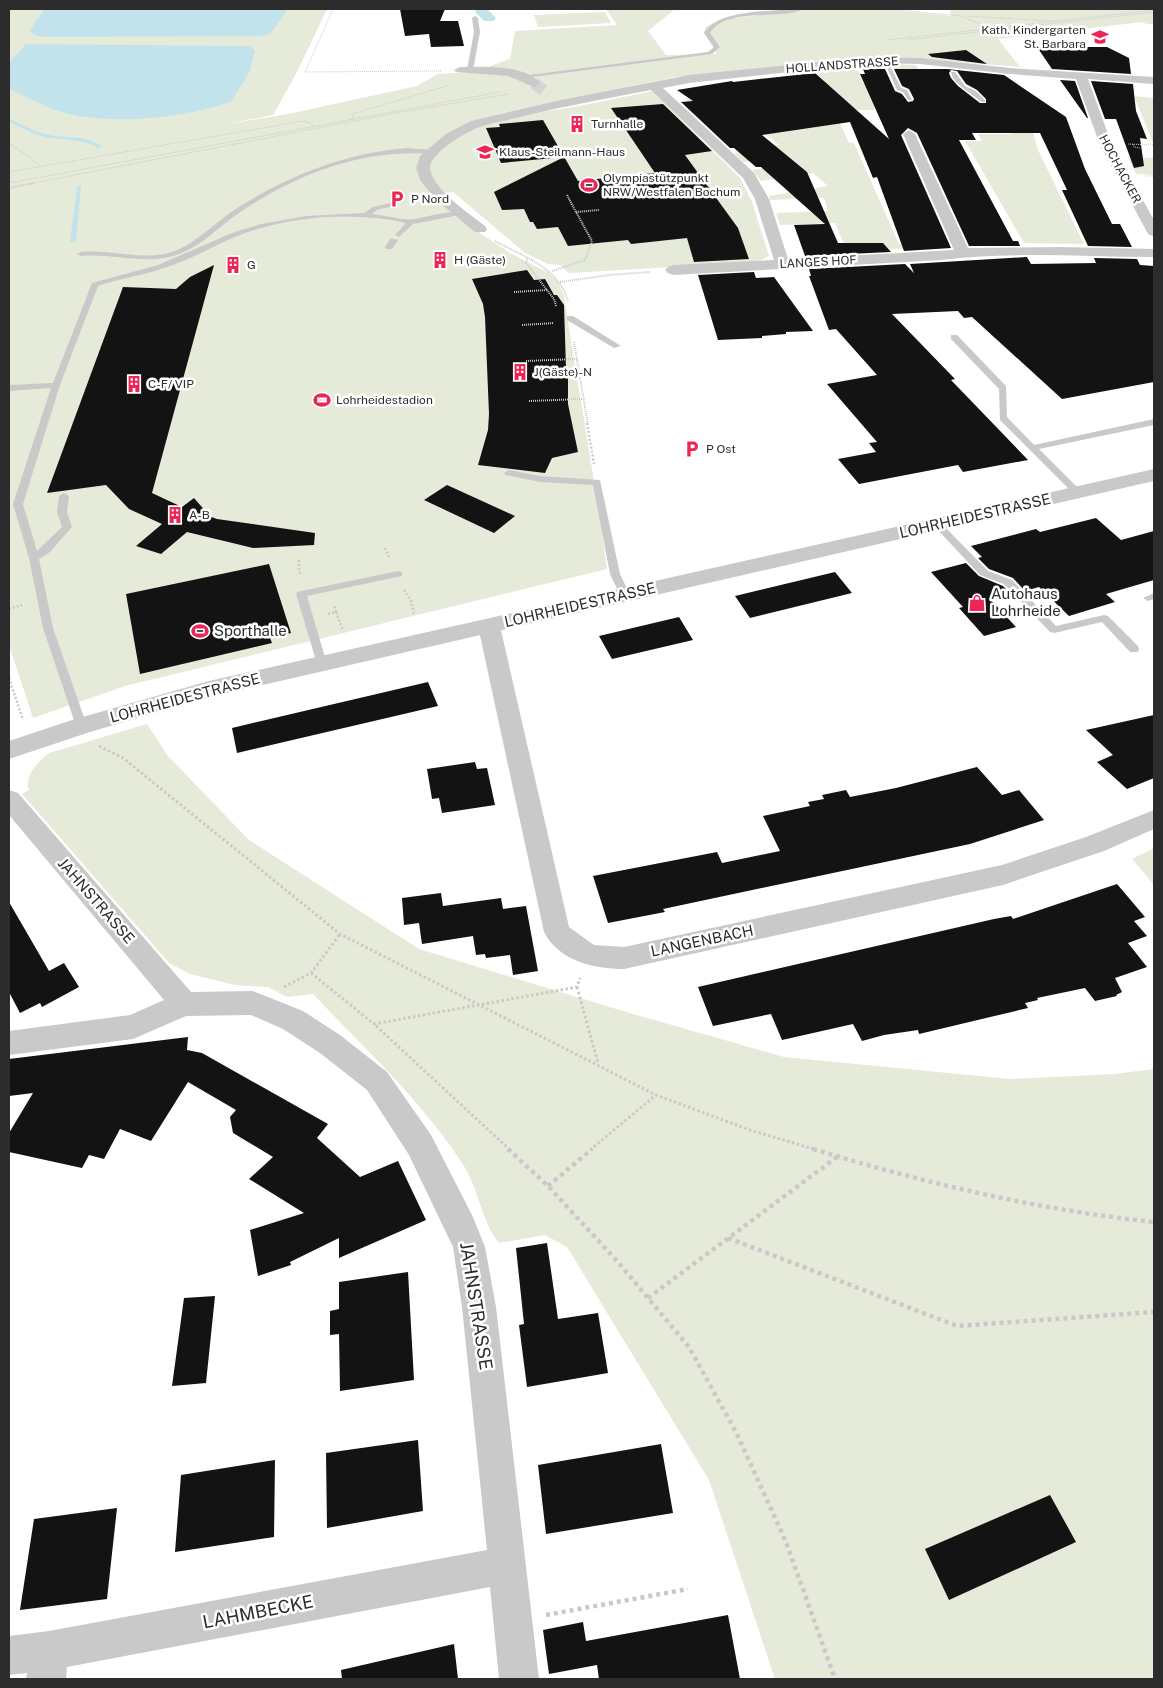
<svg xmlns="http://www.w3.org/2000/svg" width="1163" height="1688" viewBox="0 0 1163 1688" font-family="'Public Sans',sans-serif">
  <style>
    .green { fill: #e6ebd9 }
    .water { fill: #c3e3ec }
    .lines { fill: none; stroke-linecap: round; stroke-linejoin: round }
    .stream { fill: #c3e3ec; fill-rule: evenodd }
    .canal { fill: #c3e3ec; fill-rule: evenodd }
    .building { fill: #131313; fill-rule: evenodd }
    .minor-tunnel { stroke: #d5d5d5; stroke-width: 12; stroke-dasharray: 12 5.5; stroke-linecap: butt }
    .path-far4 { stroke: #c9c9c9; stroke-width: 1; stroke-dasharray: 1 1; stroke-linecap: butt }
    .path-far3 { stroke: #c9c9c9; stroke-width: 2; stroke-dasharray: 1 1; stroke-linecap: butt }
    .path-far2 { stroke: #c9c9c9; stroke-width: 2.5; stroke-dasharray: 2 2; stroke-linecap: butt }
    .path-far1 { stroke: #c9c9c9; stroke-width: 3; stroke-dasharray: 2.5 2.5; stroke-linecap: butt }
    .path { stroke: #c9c9c9; stroke-width: 4.5; stroke-dasharray: 4 4; stroke-linecap: butt }
    .service { fill: #c9c9c9; fill-rule: evenodd }
    .minor { fill: #c9c9c9; fill-rule: evenodd }
    .tertiary { fill: #c9c9c9; fill-rule: evenodd }
    .labels { text-anchor: middle; stroke-width: 5; stroke-linejoin: round; paint-order: stroke }
    .far-poi-label { font-size: 12px; fill: #2c2c2c; stroke: #fff; text-anchor: start }
    .far-street-label { font-size: 12px; fill: #2c2c2c; stroke: #fff }
    .street-label { font-size: 15px; fill: #2c2c2c; stroke: #fff }
    .poi-label { font-size: 15px; fill: #2c2c2c; stroke: #fff; text-anchor: start }
    .near-street-label { font-size: 18px; fill: #2c2c2c; stroke: #fff }
  </style>
  <rect width="100%" height="100%" fill="#fff"/>
  <!-- green -->
  <path class="green" d="M9,9H327L297,72L273,115L227,124L288,114L417,86L438,74L490,71V66L510,59L515,31L617,25L606,9H675L648,31L666,55L717,54L704,33L706,27L719,20L804,9H885L951,16L950,9H1154V24H1147L1142,22L998,39L1020,67L893,57L675,77L538,106L475,123L422,160L438,200L453,215L510,253L549,273L558,282L564,296C578,388 595,478 607,569L125,686L33,718L9,645Z
    M605,12L611,23L538,27L534,15Z
    M892,64L916,65L925,83L1032,128L1038,150L1084,244L1024,243L965,141H982L978,134H1011L1001,116L910,91L904,87Z
    M856,67L863,83L871,84L882,107H874V110H834L849,143H854L899,244H933L935,248L821,250L844,244L835,223L780,225L776,213L828,211L824,198L770,200L769,196L828,186L813,173L761,181L752,170L775,166L768,159L743,162L734,153L779,145L763,132L719,139L713,133L749,128L702,118L685,99L825,81L814,71Z
    M653,91L740,178L752,202L769,256L758,262L569,273L560,265L548,264L525,253L452,191L445,197L430,179V160L453,137L501,119L579,106Z
    M1134,96L1154,98V143H1153Z
    M1128,157L1154,158V175L1136,174Z
    M147,724L168,756L249,840L419,949L623,1011L784,1057L1010,1079L1114,1074L1154,1069V1679H775L709,1480L567,1247L545,1235L499,1243C481,1220 479,1190 464,1166C423,1102 365,1049 313,994L287,997L268,987L234,985L190,974L169,963L22,794L29,790C24,775 38,762 49,753Z
    M1154,848V885L1132,859Z"/>
  <!-- water -->
  <path class="water" d="M44,9H288L271,33L262,36L43,37L34,35L30,30Z
    M26,44L244,46L251,47L255,51L250,71L231,102C180,118 121,125 69,114C49,110 28,97 9,89V63Z"/>
  <g class="lines">
    <!-- stream -->
    <path class="stream" d="M9,119C21,123 32,131 45,134C65,139 86,134 102,147L98,148C82,138 64,141 45,137C32,134 21,127 9,122Z
      M79,186L81,187L76,241L73,243L70,241L77,187Z"/>
    <!-- canal -->
    <path class="canal" d="M477,9H487L496,18L494,21H484L475,12Z"/>
  </g>
  <!-- building -->
  <path class="building" d="M400,9H445L440,21H458L464,46L431,47L429,34L405,36Z
    M1037,47H1107L1129,58L1131,74L1052,69Z
    M966,50L987,64L932,57L928,54Z
    M863,69H885L895,91L902,94L908,102L913,101L914,99L909,89L902,86L894,69H947L1004,75L1066,117L1085,169L1112,224H1120L1132,247L1088,246L1062,190H1067L1040,133H972L976,140H959L1013,241H1018L1020,246H969L917,133L908,128L901,135L951,248L904,251L877,177L873,178L850,122L762,135L807,172L838,243H883L891,252L805,256L794,225L825,224L761,167H756L734,148H730L681,102L693,101L677,90L732,81L733,82L815,73L889,139L860,74H865ZM951,70L957,71L966,84L977,90L986,99V103H980L958,86L951,78L949,73Z
    M1060,80L1075,81L1088,118H1087Z
    M1091,81L1133,84L1136,111L1147,139L1140,138L1144,166L1134,168L1116,119H1105Z
    M663,104L712,151L685,155L738,228L749,259L694,262L687,238L631,244L628,240L568,246L558,227L537,229L533,222H530L524,209L502,210L494,192L564,157L501,163L486,128L500,127L499,124L543,120L578,181L655,173L611,108Z
    M1027,257L1031,264L1096,263L1094,258L1137,259L1140,265L1154,266V382L1062,399L972,317L964,318L958,311L892,314L955,379L951,380L1028,460L963,472L958,465L859,484L838,459L876,452L869,443L877,442L827,384L877,375L836,329L829,330L809,276H811L809,269L905,264L914,273L910,264Z
    M214,265L152,493L182,507L194,498L208,514L206,515L217,519L315,533L314,545L253,548L187,532L161,554L136,546L162,524L129,509L106,485L47,493L123,287L176,289L190,277Z
    M527,270L534,280L545,279L554,295H557L564,305L566,369H568V404L578,452L552,458L545,473L478,465L488,430L489,414L485,317L483,304L472,279Z
    M754,272L756,278L774,277L813,331L786,332V334L762,336V338L718,340L698,275Z
    M447,485L515,516L494,533L424,500Z
    M1096,518L1121,540L1154,531V580L1106,594L1115,602L1069,616L1039,587L1025,591L1013,578L989,569L978,558L982,557L971,546L1036,529L1040,532Z
    M966,563L979,576L1003,586L1011,594L991,600L1016,627L984,636L959,608L963,607L931,572Z
    M269,564L291,633L270,638L272,643L140,674L126,594Z
    M835,572L852,593L750,618L735,596Z
    M679,617L693,640L612,659L599,636Z
    M428,682L438,706L237,753L232,728Z
    M1154,715V778L1127,789L1097,762L1113,755L1086,730Z
    M475,762L477,769L487,768L495,805L442,813L439,798L432,799L427,769Z
    M977,767L1002,795L1019,790L1044,820L970,844L663,909L665,912L608,923L593,876L717,852L722,863L780,851L763,816L810,806L808,802L824,799L822,795L846,790L850,797L896,788Z
    M1117,884L1145,917L1134,921L1147,936L1128,943L1147,967L1115,978L1122,992L1116,995L1117,996L1095,1001L1085,988L1037,998L1038,1000L1025,1003L1028,1008L919,1034L918,1030L884,1035L862,1041L853,1024L782,1040L771,1014L713,1026L698,987L994,919L1011,916L1013,919Z
    M441,893L443,906L501,898L503,909L526,906L538,971L513,975L510,955L486,958L485,954L476,955L473,936L422,944L419,923L404,925L402,898Z
    M9,902L49,971L64,963L79,987L42,1007L40,1003L20,1013L9,992Z
    M188,1037L187,1050L202,1053L328,1124L317,1138L360,1177L398,1161L426,1220L339,1258V1238L290,1262L291,1265L258,1276L250,1230L304,1213L249,1179L273,1157L233,1133L230,1117L236,1110L188,1082L151,1141L120,1129L104,1159L89,1155L82,1168L9,1152V1133L33,1093L9,1096V1059Z
    M547,1243L558,1319L598,1313L608,1373L527,1387L519,1325L524,1324L516,1248Z
    M408,1272L414,1380L340,1391L339,1334L330,1335V1311L339,1309V1282Z
    M215,1296L206,1383L172,1386L184,1298Z
    M418,1440L423,1511L327,1528L326,1453Z
    M661,1444L673,1513L546,1534L538,1465Z
    M275,1460L274,1537L175,1552L181,1475Z
    M1050,1495L1076,1542L949,1600L925,1549Z
    M117,1508L107,1599L20,1610L34,1519Z
    M728,1615L740,1679H599L597,1665L549,1674L543,1630L583,1622L586,1641Z
    M454,1644L458,1679H342L341,1670Z"/>
  <g class="lines">
    <!-- minor-tunnel -->
    <path class="minor-tunnel" d="M534,83L548,94"/>
    <!-- path-far4 -->
    <path class="path-far4" d="M333,9L305,72L442,71
      M889,9L960,16L991,28
      M966,16L1049,21
      M887,40L1154,10
      M906,40L1154,12
      M353,119L352,114L450,85
      M9,143L40,165
      M1128,144L1154,145
      M1133,144L1134,147L1140,148
      M9,172L303,121L310,123L314,127
      M1146,176H1154
      M9,183L500,92
      M28,184L396,113L509,94"/>
    <!-- path-far3 -->
    <path class="path-far3" d="M9,188L34,183
      M567,195L576,212
      M495,241C524,257 558,267 568,301
      M527,259L526,263L554,299L556,306
      M552,271L585,260L592,241L576,212L599,210
      M560,282L609,275L650,272
      M514,292L547,290
      M522,325L554,323
      M574,342L588,425
      M526,361L577,359
      M529,401L582,399"/>
    <!-- path-far2 -->
    <path class="path-far2" d="M587,423L594,464
      M385,548L389,557
      M299,560V572L303,574
      M404,590L411,601L414,614
      M9,609L22,605
      M336,612L343,631
      M328,614L336,612L334,605
      M9,678L23,720"/>
    <!-- path-far1 -->
    <path class="path-far1" d="M99,746L123,758L340,934L656,1095L750,1130L817,1150
      M311,973L374,1024
      M284,987L311,973L340,934
      M577,987L598,1063
      M510,1150L374,1024L577,987L580,978
      M590,1150L656,1095"/>
    <!-- path -->
    <path class="path" d="M508,1149L548,1186L617,1261L689,1347L737,1434L786,1542L835,1679
      M813,1149C924,1183 1039,1210 1154,1222
      M548,1186L592,1149
      M728,1238L957,1326L1154,1312
      M648,1298L837,1157
      M546,1615L688,1589"/>
    <!-- service -->
    <path class="service" d="M790,9H804C779,21 727,6 710,33L720,47L712,54L524,78L521,76L708,52L714,47L704,33C718,10 765,12 790,9Z
      M475,16L478,18L480,32L473,70L470,72L467,70L474,32L472,18Z
      M883,59H887L901,88L907,90L912,100H908L903,92L897,90Z
      M951,72H955L965,86L976,91L985,100V102H981C971,92 954,86 951,72Z
      M407,148L432,150L435,152L432,154C361,149 297,174 239,213C219,226 202,246 179,254C147,266 114,253 81,256L77,254L81,252C112,249 145,262 175,251C197,242 215,223 234,210C287,176 345,153 407,148Z
      M391,203L393,204V206L377,210L372,214C384,215 404,221 415,219C426,217 456,208 465,214L413,224L399,237L395,235L406,223C352,211 289,216 237,236C213,246 190,260 164,268C143,276 120,278 98,286L60,385L23,504L37,551L62,527L57,512L59,496L64,493L69,496L67,512L72,527L50,552L39,559L53,628L87,726L85,729H77L43,628L29,558L13,504L51,388L9,391V385L53,383L92,283L158,265L232,233L261,224L306,216L364,213L373,207Z
      M391,238L398,240L392,249H386L385,247Z
      M567,316H573L621,346L614,348L567,320Z
      M951,335H957L1006,386L1007,417L1034,445L1154,419V425L1039,449L1083,493L1078,496L1075,495L1000,420L999,389L951,339Z
      M509,470L540,476L600,480L620,574L630,595L629,597H621L610,574L593,485L540,482L506,475L504,473Z
      M938,522L941,523L988,571L1012,580L1056,626L1104,615L1108,616L1138,646L1139,649L1138,652H1130L1102,622L1054,633L1050,632L1004,584L980,575L935,527V523Z
      M398,571L402,572V576L307,596L327,664L322,668L318,667L296,594L297,592Z
      M1154,593V599L1148,601L1143,598Z"/>
    <!-- minor -->
    <path class="minor" d="M871,57L920,58L1010,68L1154,77V84L1088,79L1112,145L1154,220V236L1149,235L1147,232L1100,145L1076,79L1010,74L920,64L871,63L689,83L663,88L754,173L769,199L788,259L954,250L903,134L909,130L915,134L968,248L1061,247L1154,249V257C1084,257 1011,251 941,260L673,275L668,273L665,270L668,267L673,265L774,260L755,199L743,178L651,90C609,98 566,106 524,116C510,120 494,122 480,127C467,131 428,154 430,169C434,191 469,213 485,226L487,229L485,232H475L437,201L420,180L416,168L420,156L446,134L471,121L561,100L689,75Z
      M460,67C482,67 524,64 540,83L534,87L508,76L456,72L454,70Z
      M489,619L497,621L500,626L569,927L594,945L624,947L1002,865L1086,837L1154,810V829L1104,851L1003,885L624,969C594,969 559,961 544,932L478,626L481,621Z
      M9,790L18,793L191,992L253,991L303,1011L340,1035L387,1072L431,1135L472,1215L485,1247L496,1307L539,1679H499L490,1587L67,1667L66,1679H26L27,1673L9,1675V1636L49,1631L487,1550L462,1307L453,1247L409,1155L367,1090L320,1053L283,1029L251,1015L186,1016L133,1039L9,1055V1031L130,1015L164,1000L9,815Z"/>
    <!-- tertiary -->
    <path class="tertiary" d="M1154,469V481L210,697L90,732L9,759V741L72,720L209,681Z"/>
  </g>
  <!-- icons -->
  <defs>
    <g id="school-bare" transform="scale(1.35)"><path d="M0-5L7-2L0 1L-7-2ZM-4 1L0 2.5L4 1V4Q0 6-4 4Z" fill="#ed2556" stroke="#fff" stroke-width="2.5" paint-order="stroke"/></g>
    <g id="building-bare" transform="scale(1.35)"><path d="M-4-6H4V6H1V3H-1V6H-4ZM-2.5-4.3h1.7v1.8h-1.7ZM.8-4.3h1.7v1.8H.8ZM-2.5-1h1.7V.8h-1.7ZM.8-1h1.7V.8H.8Z" fill="#ed2556" stroke="#fff" stroke-width="2.5" paint-order="stroke"/></g>
    <g id="stadium-bare" transform="scale(1.35)"><path d="M0-5a6.5 5 0 1 0 0 10a6.5 5 0 1 0 0-10ZM-3.5-1.8h7v3.6h-7Z" fill="#ed2556" stroke="#fff" stroke-width="2.5" paint-order="stroke"/></g>
    <g id="parking-bare" transform="scale(1.35)"><path d="M-3.5-5.5H1a3.5 3.5 0 0 1 0 7H-1V5.5H-3.5ZM-1-3.4V-.6H.8a1.4 1.4 0 0 0 0-2.8Z" fill="#ed2556" stroke="#fff" stroke-width="2.5" paint-order="stroke"/></g>
    <g id="shop-bare" transform="scale(1.35)"><path d="M-5-2.5h2.3a2.7 3.5 0 0 1 5.4 0H5L5.5 6h-11ZM-1.5-2.5h3a1.5 2.3 0 0 0-3 0Z" fill="#ed2556" stroke="#fff" stroke-width="2.5" paint-order="stroke"/></g>
  </defs>
  <g fill-rule="evenodd">
    <use href="#school-bare" x="1100" y="37"/>
    <use href="#building-bare" x="577" y="124"/>
    <use href="#school-bare" x="485" y="152"/>
    <use href="#stadium-bare" x="589" y="185"/>
    <use href="#parking-bare" x="397" y="199"/>
    <use href="#building-bare" x="440" y="260"/>
    <use href="#building-bare" x="233" y="265"/>
    <use href="#building-bare" x="520" y="372"/>
    <use href="#building-bare" x="134" y="384"/>
    <use href="#stadium-bare" x="322" y="400"/>
    <use href="#parking-bare" x="692" y="449"/>
    <use href="#building-bare" x="175" y="515"/>
    <use href="#shop-bare" x="977" y="603"/>
    <use href="#stadium-bare" x="200" y="631"/>
  </g>
  <g class="labels">
    <!-- far-poi labels -->
    <g class="far-poi-label">
      <text x="1086" y="34" text-anchor="end">Kath. Kindergarten<tspan x="1086" dy="14">St. Barbara</tspan></text>
      <text x="591" y="128">Turnhalle</text>
      <text x="499" y="156">Klaus-Steilmann-Haus</text>
      <text x="603" y="182">Olympiastützpunkt<tspan x="603" dy="14">NRW/Westfalen Bochum</tspan></text>
      <text x="411" y="203">P Nord</text>
      <text x="454" y="264">H (Gäste)</text>
      <text x="247" y="269">G</text>
      <text x="534" y="376">J(Gäste)-N</text>
      <text x="148" y="388">C-F/ VIP</text>
      <text x="336" y="404">Lohrheidestadion</text>
      <text x="706" y="453">P Ost</text>
      <text x="189" y="519">A-B</text>
    </g>
    <!-- far-street labels -->
    <g class="far-street-label">
      <text transform="translate(842 65) rotate(-4)" y="4">HOLLANDSTRASSE</text>
      <text transform="translate(1120 169) rotate(62)" y="4">HOCHACKER</text>
      <text transform="translate(818 262) rotate(-3)" y="4">LANGES HOF</text>
    </g>
    <!-- street labels -->
    <g class="street-label">
      <text transform="translate(975 516) rotate(-13)" y="5">LOHRHEIDESTRASSE</text>
      <text transform="translate(580 605) rotate(-13)" y="5">LOHRHEIDESTRASSE</text>
      <text transform="translate(185 698) rotate(-15)" y="5">LOHRHEIDESTRASSE</text>
      <text transform="translate(96 901) rotate(49)" y="5">JAHNSTRASSE</text>
      <text transform="translate(702 941) rotate(-12)" y="5">LANGENBACH</text>
    </g>
    <!-- poi labels -->
    <g class="poi-label">
      <text x="991" y="599">Autohaus<tspan x="991" dy="17">Lohrheide</tspan></text>
      <text x="214" y="636">Sporthalle</text>
    </g>
    <!-- near-street labels -->
    <g class="near-street-label">
      <text transform="translate(476 1306) rotate(81)" y="6">JAHNSTRASSE</text>
      <text transform="translate(258 1612) rotate(-11)" y="6">LAHMBECKE</text>
    </g>
  </g>
  <!-- border -->
  <rect width="1163" height="1688" fill="none" stroke="#2c2c2c" stroke-width="20"/>
</svg>
